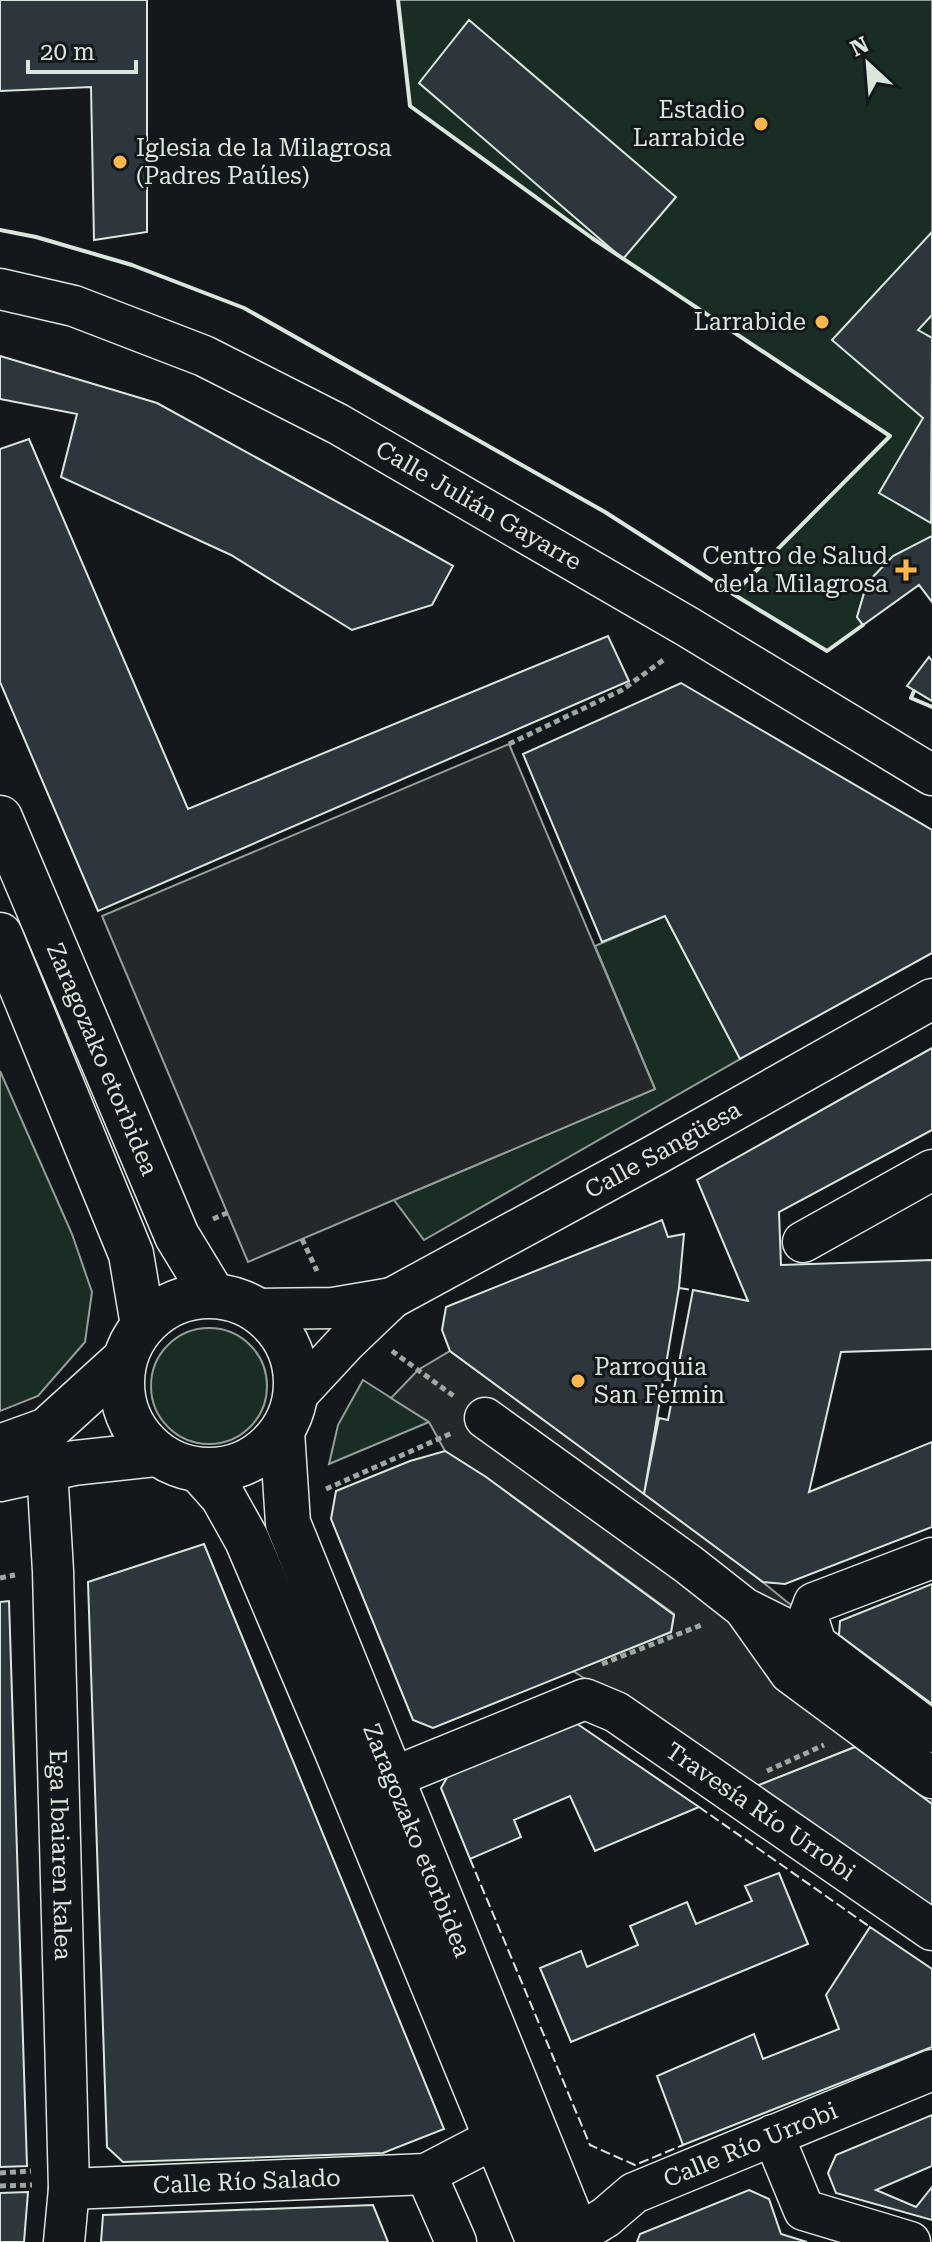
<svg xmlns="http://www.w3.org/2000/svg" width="932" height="2242" viewBox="0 0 932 2242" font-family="'Roboto Serif',serif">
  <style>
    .green { fill: #1a2d24; stroke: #939e99; stroke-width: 2 }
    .parking { fill: #24282b; stroke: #939e99; stroke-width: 2 }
    .building { fill: #2c363c; stroke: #d8e6dc; stroke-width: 2 }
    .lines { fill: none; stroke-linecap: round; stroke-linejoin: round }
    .minor-casing { stroke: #d8e6dc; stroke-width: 43 }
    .major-casing { stroke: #d8e6dc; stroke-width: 47 }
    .path { stroke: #9da8a2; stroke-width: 5; stroke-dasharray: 6 4; stroke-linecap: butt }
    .minor { stroke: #14181c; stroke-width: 40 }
    .major { stroke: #14181c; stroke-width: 44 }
    .fence { stroke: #d8e6dc; stroke-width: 2; stroke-dasharray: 10 4; stroke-linecap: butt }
    .wall { stroke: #d8e6dc; stroke-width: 4 }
    .poi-dot { fill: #ffb74d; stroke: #14181c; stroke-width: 3 }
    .labels { text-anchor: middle; stroke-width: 6; stroke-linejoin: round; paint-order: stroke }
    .poi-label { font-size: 24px; fill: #d8e6dc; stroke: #14181c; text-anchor: end }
    .street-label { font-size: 24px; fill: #d8e6dc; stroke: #14181c }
  </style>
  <rect width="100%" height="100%" fill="#14181c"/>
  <!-- green -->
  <path class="green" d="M398,0H932V536L893,556L867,583L857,617L863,625L827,651L733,594L890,436L592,238L410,106Z
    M665,916L740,1059L424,1240L394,1200L655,1089L595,946Z
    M0,1071L72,1234L92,1292L85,1342L38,1396L0,1411Z
    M151 1386a58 58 0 1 1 116 0a58 58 0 1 1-116 0Z
    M363,1380L429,1422L329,1464L338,1425Z"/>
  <!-- parking -->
  <path class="parking" d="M509,744L655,1089L248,1262L102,916Z
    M450,1351L738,1562L808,1619L839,1635L932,1704V1804L855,1747L754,1787L573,1671L671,1632L674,1614L486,1477L445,1451L429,1422L391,1398L418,1370Z"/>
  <!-- building -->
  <path class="building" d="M0,0H147V232L94,240L91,87L0,91Z
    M469,20L676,197L623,259L419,83Z
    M932,232V315L918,330L932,338L931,523L879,493L923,418L832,340Z
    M0,356L157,403L423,549L453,566L432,605L352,630L231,555L61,477L77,414L0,399Z
    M29,439L188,809L608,636L629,681L98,911L0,682V449Z
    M932,536V602L919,585L863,625L857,617L867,583L893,556Z
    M929,657L932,661V701L907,686Z
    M681,683L932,830V953L740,1059L665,916L602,942L523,754Z
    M932,1048V1130L779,1212L781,1265L932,1260V1349L841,1352L809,1492L932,1442V1527L785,1584L763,1582L644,1494L659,1418L668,1420L693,1290L748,1301L697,1180Z
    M662,1220L668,1237L684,1234L679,1288L644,1494L450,1351L442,1330L446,1307Z
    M445,1451L486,1477L674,1615L671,1632L433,1728L413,1720L331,1519L336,1491L410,1461Z
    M204,1544L444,2129L383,2153L123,2162L107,2147L88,1582Z
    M932,1584V1704L839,1635L840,1621Z
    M9,1601L27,2166L0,2167V1602Z
    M573,1721L699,1807L595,1851L570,1796L514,1820L521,1837L470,1859L441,1788L449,1774Z
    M855,1747L932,1804V1911L754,1787Z
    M779,1873L808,1944L571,2042L540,1968L581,1951L587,1967L638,1945L630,1926L687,1902L696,1924L752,1901L745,1886Z
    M870,1927L932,1969V2047L683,2145L657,2076L754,2034L763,2059L839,2029L826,1995Z
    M932,2115V2166L876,2190L916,2207L932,2187V2220L836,2193L828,2173L836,2155Z
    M749,2190L769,2199L781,2234L807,2242H637L640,2234Z
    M28,2192L24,2242H0V2193Z
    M373,2205L388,2242H101L103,2215Z"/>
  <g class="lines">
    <!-- minor casing -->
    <g class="minor-casing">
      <g id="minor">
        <path id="s1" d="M0,289L74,306L204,356L338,424L688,627L932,775"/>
        <path d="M803,1242L932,1170"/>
        <path d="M256,1309L333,1308L392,1298"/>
        <path id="s2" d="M296,1396L347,1341L392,1298L655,1155L932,999"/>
        <path d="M485,1418L688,1564L744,1608L816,1644L932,1732"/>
        <path id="s3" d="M47,1469L53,1571L69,2189L64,2242"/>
        <path d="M746,1611L790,1673L932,1778"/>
        <path d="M816,1644L808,1619L814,1603L932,1558"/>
        <path id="s4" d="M362,1790L585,1699L616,1712L932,1930"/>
        <path d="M773,2135L804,2210L910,2242"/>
        <path d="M426,2174L456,2242"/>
        <path id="s5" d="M69,2189L426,2174L495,2138"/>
        <path id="s6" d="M566,2242L606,2217L634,2193L932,2070"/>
      </g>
    </g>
    <!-- major casing -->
    <g class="major-casing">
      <g id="major">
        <path id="s7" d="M0,818L177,1236L213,1295"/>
        <path d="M0,935L131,1254L143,1325"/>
        <circle cx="209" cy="1383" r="87"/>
        <path id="s8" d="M282,1432L288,1523L580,2242"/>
        <path d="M0,1447L47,1430L124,1360"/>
        <path d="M199,1470L223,1497L247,1540L336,1749L539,2242"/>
        <path d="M0,1479L74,1463L157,1454"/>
      </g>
    </g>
    <!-- path -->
    <path class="path" d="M509,744L622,690L666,658
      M213,1219L227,1213
      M302,1239L317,1271
      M392,1351L455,1397
      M326,1489L452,1433
      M0,1578L15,1575
      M602,1664L704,1624
      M767,1771L824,1745
      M0,2173L31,2171
      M0,2186L32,2185"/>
    <!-- minor -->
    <use href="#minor" class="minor"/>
    <!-- major -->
    <use href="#major" class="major"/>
    <!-- fence -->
    <path class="fence" d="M679,1288L693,1290
      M699,1807L870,1927
      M470,1859L590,2145L635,2165L683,2145"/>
    <!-- wall -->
    <path class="wall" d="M398,0L410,106L592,238L890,436L733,594L827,651L863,625
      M0,230L36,237L132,265L244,308L605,512L733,594
      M914,691L911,698L932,707"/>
  </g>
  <!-- markers -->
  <g class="poi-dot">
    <circle cx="761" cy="124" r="8"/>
    <circle cx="120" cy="162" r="8"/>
    <circle cx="822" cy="322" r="8"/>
    <path d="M902 558h8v8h8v8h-8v8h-8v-8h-8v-8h8z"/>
    <circle cx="578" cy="1381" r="8"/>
  </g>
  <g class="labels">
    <!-- poi labels -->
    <g class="poi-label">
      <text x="745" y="118">Estadio<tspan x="745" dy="28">Larrabide</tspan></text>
      <text x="136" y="156" text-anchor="start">Iglesia de la Milagrosa<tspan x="136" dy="28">(Padres Paúles)</tspan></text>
      <text x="806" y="330">Larrabide</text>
      <text x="888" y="564">Centro de Salud<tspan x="888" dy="28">de la Milagrosa</tspan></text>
      <text x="594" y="1375" text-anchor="start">Parroquia<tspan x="594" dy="28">San Fermin</tspan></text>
    </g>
    <!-- street labels -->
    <g class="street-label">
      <text dy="8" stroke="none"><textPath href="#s1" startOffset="528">Calle Julián Gayarre</textPath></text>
      <text dy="8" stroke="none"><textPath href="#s7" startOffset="262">Zaragozako etorbidea</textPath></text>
      <text dy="8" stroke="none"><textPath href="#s2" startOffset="446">Calle Sangüesa</textPath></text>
      <text dy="8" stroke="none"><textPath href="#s4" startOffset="450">Travesía Río Urrobi</textPath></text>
      <text dy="8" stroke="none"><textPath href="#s8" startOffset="434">Zaragozako etorbidea</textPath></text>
      <text dy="8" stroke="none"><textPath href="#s3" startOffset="386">Ega Ibaiaren kalea</textPath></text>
      <text dy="8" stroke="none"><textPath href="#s6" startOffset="210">Calle Río Urrobi</textPath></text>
      <text dy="8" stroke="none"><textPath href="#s5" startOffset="178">Calle Río Salado</textPath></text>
    </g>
  </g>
  <!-- north arrow -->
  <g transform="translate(868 64) rotate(334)" stroke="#14181c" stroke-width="6" paint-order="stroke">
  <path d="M0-6L14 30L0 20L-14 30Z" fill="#d8e6dc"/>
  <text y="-12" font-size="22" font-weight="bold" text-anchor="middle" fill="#d8e6dc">N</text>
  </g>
  <!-- scale -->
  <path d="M28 60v12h108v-12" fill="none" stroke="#d8e6dc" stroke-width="4"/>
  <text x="40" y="60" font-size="24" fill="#d8e6dc" stroke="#14181c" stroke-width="6" paint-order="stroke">20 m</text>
</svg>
